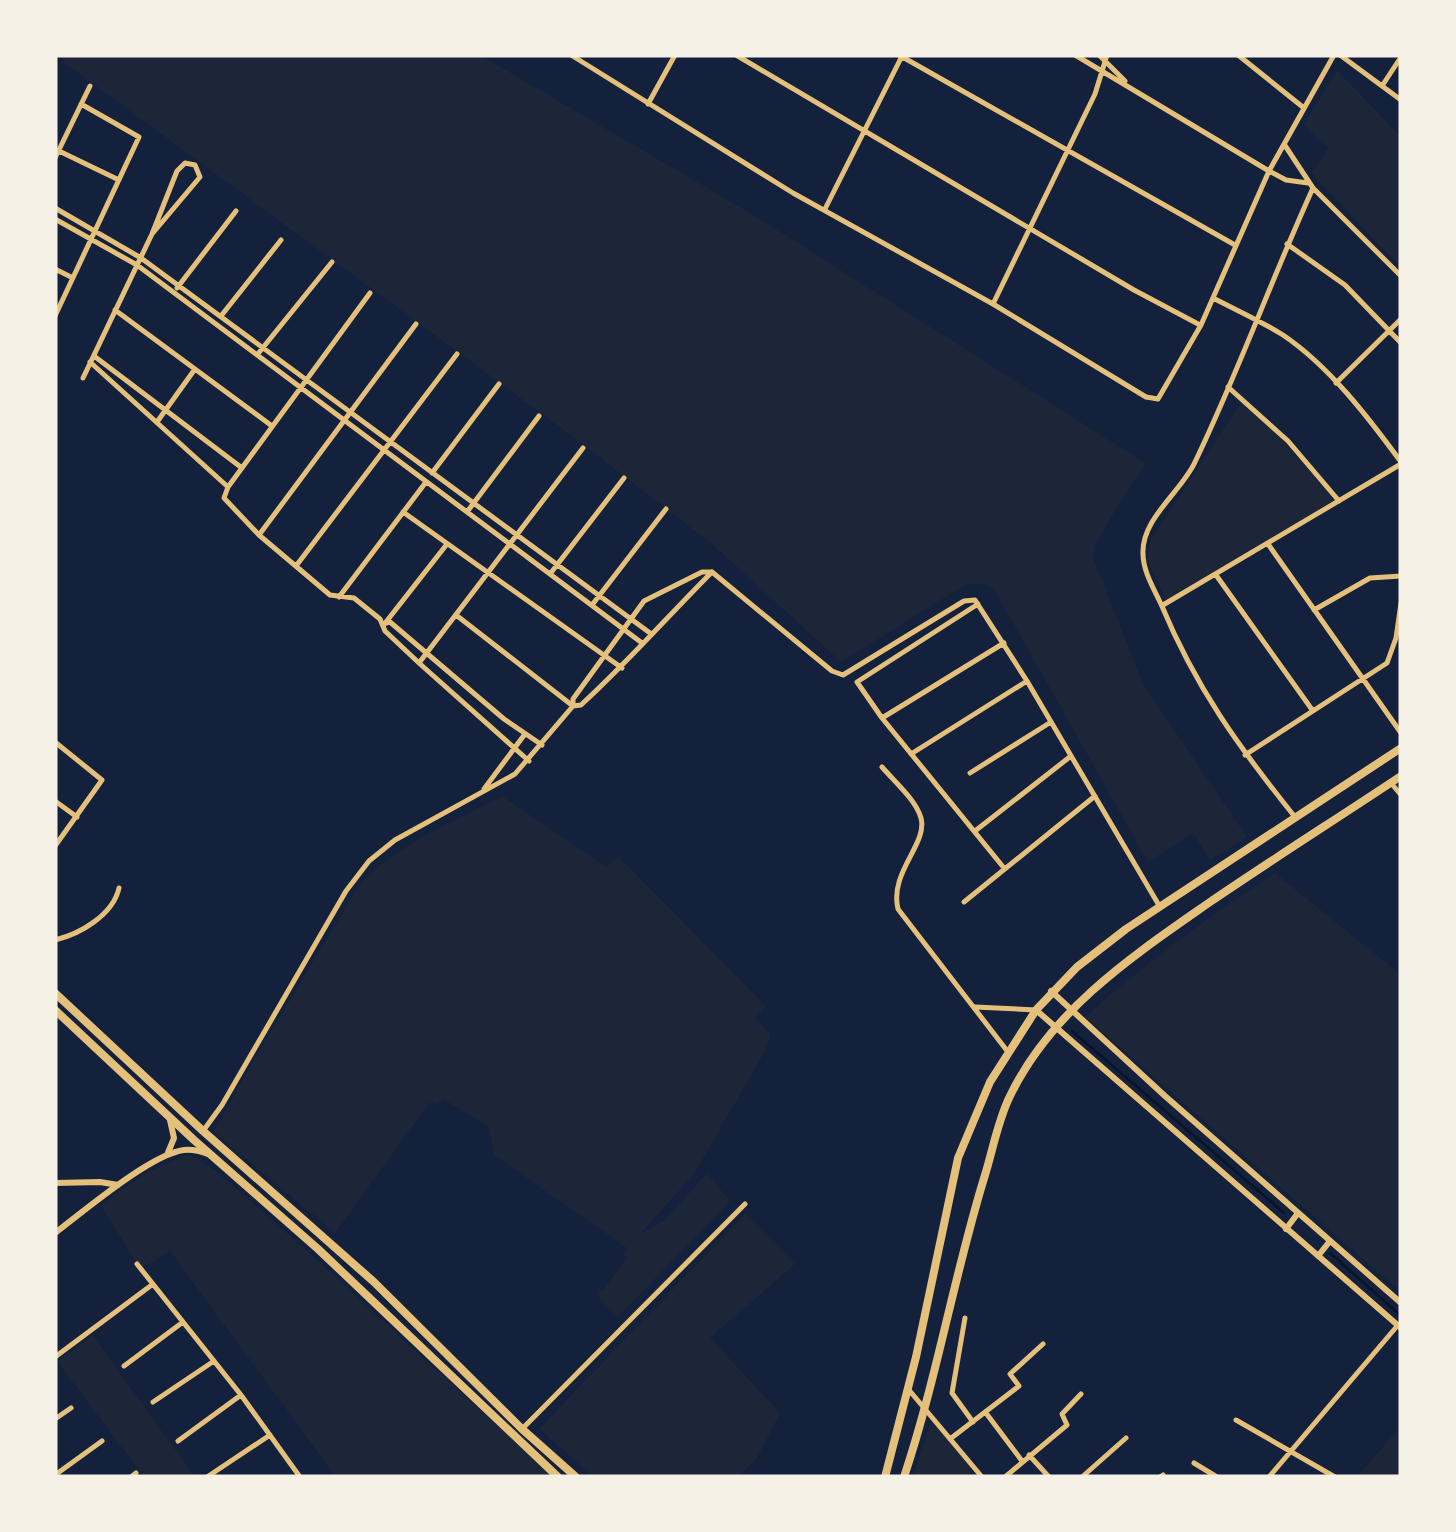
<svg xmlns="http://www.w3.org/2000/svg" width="1456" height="1532" viewBox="0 0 1456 1532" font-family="Cabin,sans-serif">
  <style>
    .green { fill: #1d2539 }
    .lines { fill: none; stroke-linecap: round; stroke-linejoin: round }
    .stream { stroke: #0b132b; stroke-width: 2.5 }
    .minor { stroke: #e5c07b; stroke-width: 5 }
    .tertiary { stroke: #e5c07b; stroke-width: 6 }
    .secondary { stroke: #e5c07b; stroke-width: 8 }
    .primary { stroke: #e5c07b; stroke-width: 8 }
  </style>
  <rect width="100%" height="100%" fill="#14213d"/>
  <!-- green -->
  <path class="green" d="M65,55H480L755,216L1145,463L1095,543L1092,555L1143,684L1247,837L1210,860L1193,833L1148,862L994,589L981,584H966L841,662L712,544L568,433L62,61Z
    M1337,70L1401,137V268L1311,173L1329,148L1304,125Z
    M1242,401L1293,451L1334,500L1167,601L1146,559L1150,541Z
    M502,796L606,867L619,857L766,1006L755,1017L770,1034L765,1051L694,1174L640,1234L665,1220L707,1173L730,1201L618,1317L599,1298L597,1287L603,1290L627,1258L623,1254L627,1248L494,1155L489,1127L443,1099L437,1104L429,1103L335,1233L214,1132L254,1059L361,882C401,844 453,821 502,796Z
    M1275,873L1401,975V1292L1085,1017C1145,963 1209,917 1275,873Z
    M189,1154L216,1171L296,1241L548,1472L543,1477H336L170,1251L141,1269L100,1205L145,1173Z
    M745,1214L795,1264L710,1338L780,1413L757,1458L738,1477H594L539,1429Z
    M93,1336L195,1477H144L57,1361Z
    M937,1418L972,1465L969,1477H913L931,1422Z
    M1401,1426V1477H1357Z"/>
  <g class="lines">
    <!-- stream -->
    <path class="stream" d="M1072,1031L1284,1213
      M1330,1253L1401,1316"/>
    <!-- minor -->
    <path class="minor" d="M571,55L793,193L993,304L1146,397L1158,399L1201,325L1269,171L1334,55
      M736,55L1134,290L1200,325
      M899,55L1235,245
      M1075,55L1269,171L1286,180L1308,183
      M1099,55L1125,81
      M1238,55L1304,108
      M1340,55L1401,100
      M1382,86L1401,57
      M648,104L675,55
      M1284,144L1313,188L1401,276
      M59,151L119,180
      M55,158L90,86
      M55,208L141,258L650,633
      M825,209L901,58
      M55,219L137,265L642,643
      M1287,244L1345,285L1401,343
      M55,269L73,278
      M177,288L236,211
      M370,293L228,487L224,498L259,535L330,595L354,598L380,619L385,631L419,663L529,761
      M1213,298C1236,310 1261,321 1283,335C1329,366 1368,417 1401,462
      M993,304L1095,94L1107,55
      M115,310L272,426
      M55,316L139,137L81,104
      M221,316L281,240
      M257,355L332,262
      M94,356L242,468
      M90,362L228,487
      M83,378L152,234L177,171L185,163L195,165L200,177L152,234
      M1336,383L1401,319
      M1228,387L1288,441L1339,501
      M157,422L195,369
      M432,473L499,384
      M403,512L622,668
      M467,512L539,416
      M259,535L416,324
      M1268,544L1401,733
      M296,566L457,354
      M712,572L832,671L843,675L964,601L975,600L1027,681L1160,907
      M550,574L624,478
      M1216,575L1313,711
      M339,597L426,482
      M978,604L857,682L882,718L1004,868
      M592,605L666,509
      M1163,605L1401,464
      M1314,610L1370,578L1401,576
      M456,615L573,706
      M386,622L447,544
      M384,624L390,622L504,719L542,745
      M419,663L583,448
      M573,706L581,705C627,663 668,616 712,572
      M882,718L1004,643
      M55,742L102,780L55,846
      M911,754L1027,681
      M1245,755L1387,663L1396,638L1401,603
      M882,767C894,781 916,800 921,818C928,844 889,872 898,909L1008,1052
      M970,773L1051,722
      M1391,783L1401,795
      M484,789L525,734
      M55,801L77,817
      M1295,817C1238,746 1196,688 1161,604C1154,589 1143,571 1143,554C1141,519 1182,491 1195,462C1238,373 1272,278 1313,188
      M975,831L1071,756
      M964,902L1095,796
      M55,940C80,934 113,915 119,888
      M975,1007L1036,1010
      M203,1131L222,1105L346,891L369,861L395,840L515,774L573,706V699L644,601L702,572H712
      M137,1264L241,1395L300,1477
      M965,1318L952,1393L973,1422
      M55,1357L153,1284
      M124,1366L183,1322
      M909,1390L982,1477
      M153,1402L214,1361
      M986,1413L1022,1461
      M55,1419L71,1408
      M1236,1420L1335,1477
      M523,1428L745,1204
      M950,1439L1019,1386L1010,1374L1043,1344
      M178,1441L241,1395
      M1029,1455L1049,1477
      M1194,1463L1217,1477
      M55,1475L102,1441
      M131,1477L136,1473
      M207,1477L270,1435
      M1005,1477L1067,1425L1062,1414L1081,1394
      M1082,1477L1126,1438
      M1160,1477L1163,1475
      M1269,1477L1398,1325"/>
    <!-- tertiary -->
    <path class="tertiary" d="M1051,991L1165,1096L1401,1303
      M1036,1010L1401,1328
      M167,1155L174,1138L170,1120
      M55,1183L100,1182L118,1185
      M1286,1229L1298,1213
      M55,1233C84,1211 151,1154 184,1150C193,1149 200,1151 208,1154
      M1318,1256L1330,1241"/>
    <!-- secondary -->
    <path class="secondary" d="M55,993L203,1131L374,1282L522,1429L576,1477
      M55,1010L194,1140L318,1249L558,1477"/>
    <!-- primary -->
    <path class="primary" d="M885,1477L916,1357L958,1158L990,1082L1036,1010L1077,967L1126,929L1401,748
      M904,1477C937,1378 954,1275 985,1175C993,1149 998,1120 1010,1096C1052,1009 1134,955 1210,902C1273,859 1338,818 1401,776"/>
  </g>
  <!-- border -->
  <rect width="1456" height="1532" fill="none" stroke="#f6f1e7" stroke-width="115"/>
</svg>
